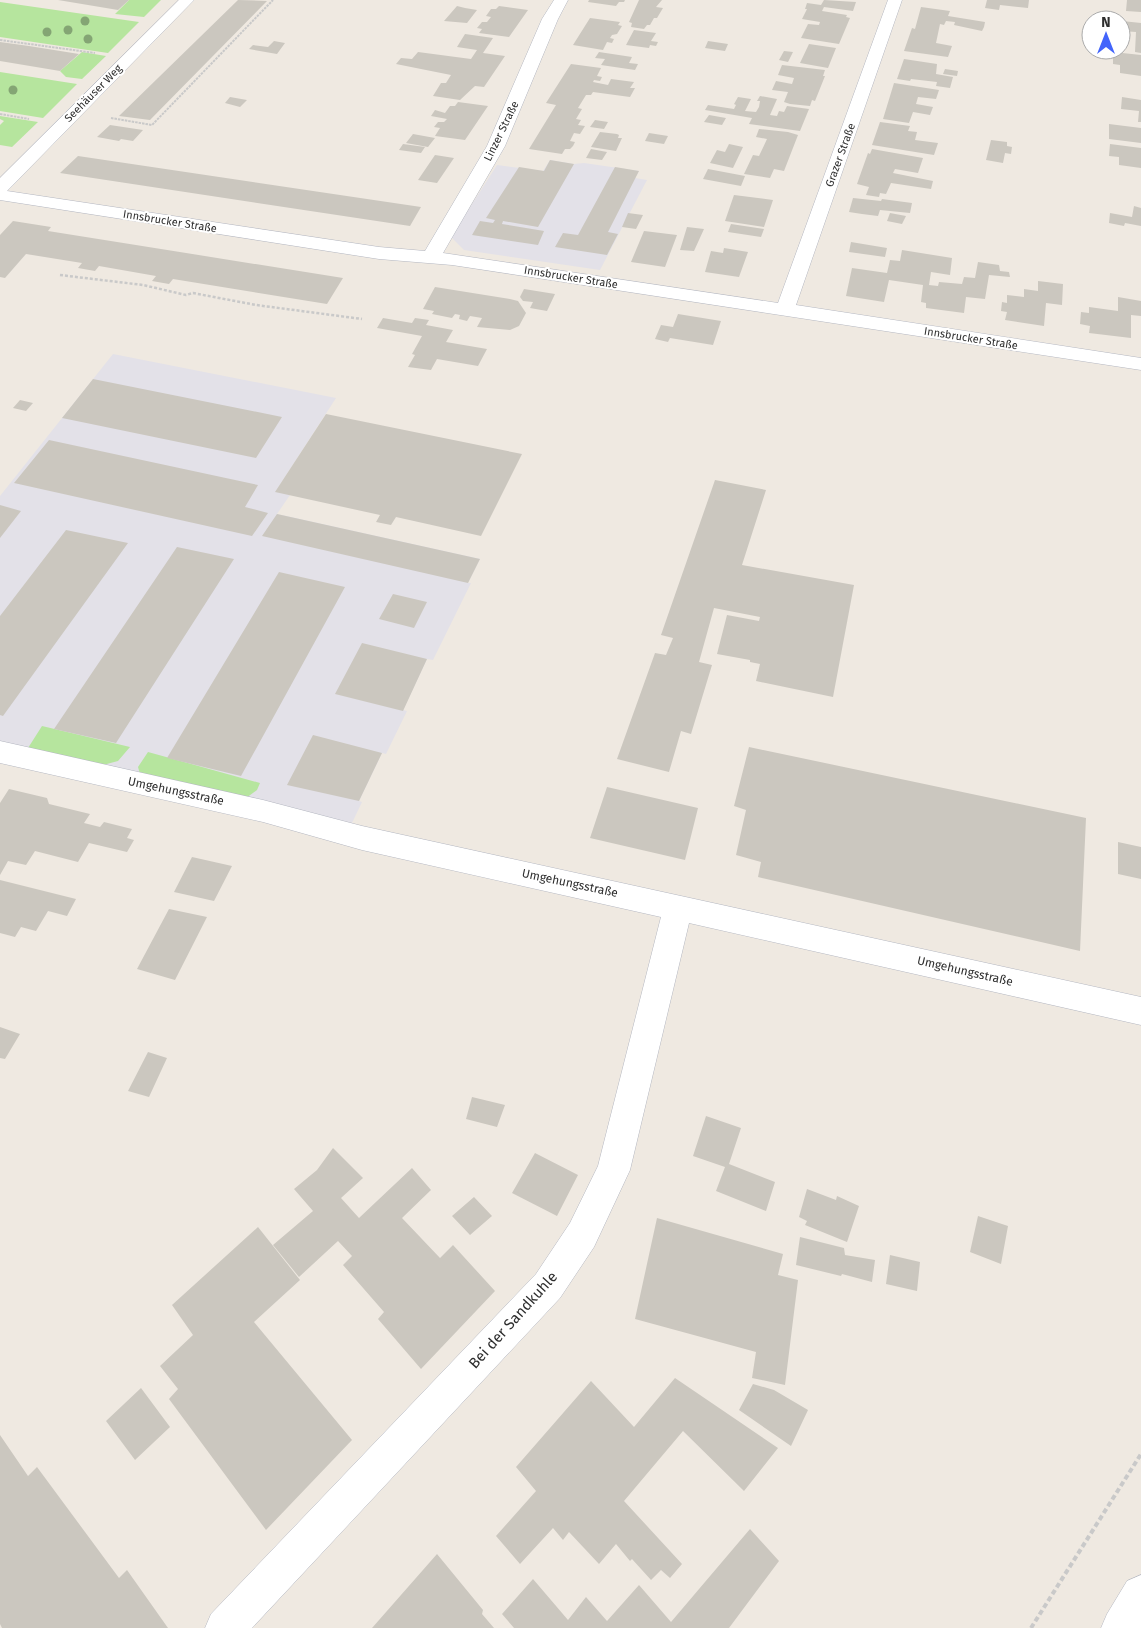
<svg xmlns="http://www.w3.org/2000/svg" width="1141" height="1628" viewBox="0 0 1141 1628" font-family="'Fira Sans',sans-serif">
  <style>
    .industrial { fill: #e3e1e8 }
    .green { fill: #b6e59e }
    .building { fill: #cbc7bf }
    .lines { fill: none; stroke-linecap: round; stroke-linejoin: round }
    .street-casing { stroke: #b4b7c1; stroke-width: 1 }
    .secondary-casing { stroke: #b4b7c1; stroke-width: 1 }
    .path-far2 { stroke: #c9c9c9; stroke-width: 2; stroke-dasharray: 2.5 1; stroke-linecap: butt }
    .path-far1 { stroke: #c9c9c9; stroke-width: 2.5; stroke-dasharray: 3 2; stroke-linecap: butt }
    .path { stroke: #c9c9c9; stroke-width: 4; stroke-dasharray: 5 3; stroke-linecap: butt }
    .street { fill: #fff; fill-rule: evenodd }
    .secondary { fill: #fff; fill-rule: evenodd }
    .tree { fill: #84a574 }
    .labels { text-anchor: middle; stroke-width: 4; stroke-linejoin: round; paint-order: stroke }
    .far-street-label { font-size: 11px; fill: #2e2e2e; stroke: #fff }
    .street-label { font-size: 12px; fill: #2e2e2e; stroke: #fff }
    .near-street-label { font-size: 15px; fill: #2e2e2e; stroke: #fff }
  </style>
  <rect width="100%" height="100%" fill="#efe9e1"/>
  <!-- industrial -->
  <path class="industrial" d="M550,160L574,164L584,163L639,171L635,178L647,180L600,270L464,250L451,237L497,165L543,171Z
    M113,354L336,398L276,491L290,495L277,514L480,559L468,583H471L433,660L427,659L403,710L407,711L386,754L382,753L359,801L362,802L352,823L0,742V496Z"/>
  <!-- green -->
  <path class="green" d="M129,0H161L144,17L115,14Z
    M0,2L139,22L108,53L0,37Z
    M82,52L106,56L82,79L66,77L60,71Z
    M0,72L77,84L43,118L0,111Z
    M0,116L38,122L12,147L0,145V125L4,121L0,119Z
    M42,726L130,747L118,761L103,765L28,748Z
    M148,752L260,783L257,790L246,798L140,774L138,767Z"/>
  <!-- building -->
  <path class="building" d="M58,0H129L118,10Z
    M238,0L267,1L150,120L119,116Z
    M589,0H625L624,2H619L616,6L588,2Z
    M639,0H662L656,7L663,8L657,18H654L650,25H647L644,29L631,27L632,23L629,22Z
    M824,0L856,2L853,11L824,7L822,11L847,15L846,17L850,18L839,44L801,38L808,24L819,25L820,22L802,19L807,9H805L807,3L821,5Z
    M987,0H1029L1028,8L1000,5L999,10L985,8Z
    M1127,0H1141V12L1126,11Z
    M457,6L465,8L477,10L467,23L444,21Z
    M499,6L528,10L509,37L479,33L482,29L477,28L482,22H487L491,17L486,16L491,9H496Z
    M921,7L950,11L948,16L985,22L984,27L982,31L954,25L955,22L946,21L944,25L940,24L936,43L952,46L948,57L904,51L912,28L915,29Z
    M590,18L620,22L618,25L622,26L617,34L612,35L610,38L614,39L612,43L607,42L603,50L573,45Z
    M1122,21L1141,23V53L1135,52L1136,32L1122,31Z
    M634,30L656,33L651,41L658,42L656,46L650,45L649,48L626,45Z
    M465,34L493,38L483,53L505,56L484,87L475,86L460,100L433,96L441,83H446L451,75L396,64L401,58L412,59L418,52L471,59L477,50L457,47Z
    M274,41L285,43L277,54L249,49L253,45L268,47Z
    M708,41L728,44L725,51L705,48Z
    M0,42L29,46L79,54L60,71L0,61Z
    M809,44L836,48L828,68L800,63Z
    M784,51L793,52L788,62L779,60Z
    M599,52L632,57L629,63L638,64L635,70L601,65L605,59L595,58Z
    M1113,52L1141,55V76L1120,73V65L1113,64Z
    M904,59L937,64L936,74L953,77L950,88L936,86L937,82L911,79L910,81L897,79Z
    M571,64L601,68L597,76L602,77L600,81L594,80L593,82L608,85L611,79L634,82L630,88H635L630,97L593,92L591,95H586L578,108L582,109L576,119L581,120L578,125L585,126L580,134L574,133L570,141L575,142L573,146L570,149H565L562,154L529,149L556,105L546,103Z
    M782,65L825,70L823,76H825L815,101L812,100L810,106L790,104L784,102L788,92L772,90L776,81L792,84L794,78L778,75Z
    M945,69L958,71L957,76L943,74Z
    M894,83L939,90L936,99L918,97L916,104L933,107L930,115L913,112L909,123L883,119Z
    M760,96L777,99L770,115L777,116L779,111L784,112L787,106L809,109L800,131L749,124L752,118L705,110L708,105L734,109L736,105L734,104L738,97L751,99L745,111L756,112L759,107L760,101H757Z
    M230,97L247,100L240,107L225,103Z
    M1122,97L1141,100V122H1138L1139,111L1121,109Z
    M458,102L488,106L465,140L435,136L440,128L434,127L438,122H444L447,119L431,116L435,110L445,113L450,106H455Z
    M709,115L726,118L722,125L704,122Z
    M595,120L608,122L604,129L590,127Z
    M880,122L910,126L908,131L917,132L915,140L938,143L934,155L872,145Z
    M1109,124L1141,128V143L1109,139Z
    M110,125L143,130L133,141L121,139L119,141L97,137Z
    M759,129L788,132L798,135L784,171L774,169L770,178L744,174L753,155L759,156L767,139L756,137Z
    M600,132L617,134L619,135L618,138H622L616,151L591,147Z
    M649,133L668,136L664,144L645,141Z
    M413,134L435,138L428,147L406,143Z
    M991,140L1007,142V146L1012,147L1011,154L1005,153L1003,163L986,160Z
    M403,144L425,147L421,153L399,150Z
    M729,144L743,147L733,168L710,163L717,150L725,152Z
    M1110,144L1141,148V168L1119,165V157L1109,156Z
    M591,149L607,152L602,160L586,158Z
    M872,149L923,158L918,173L895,169L893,173L933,181L931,189L891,183L886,194L880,193L879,197L866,195L869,187L857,184L868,153L870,154Z
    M435,155L454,158L437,183L418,180Z
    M78,156L246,181L421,207L410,226L60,173Z
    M550,160L574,164L538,227L503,221L502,224L544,231L538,245L472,235L480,221L493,223L495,220L486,218L519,167L544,171Z
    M615,167L639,171L608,232L618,234L607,255L555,247L563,233L578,235Z
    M708,169L745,176L741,186L703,179Z
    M734,195L773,200L764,227L725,221Z
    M853,198L881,201L882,199L912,203L910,213L880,210L878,216L862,214L849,212Z
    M1134,206L1141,208V226L1125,223L1124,226L1109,223L1110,213L1132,217Z
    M628,213L643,215L636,229L622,227Z
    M890,213L906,216L902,224L887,221Z
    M13,221L51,227L48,231L343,278L327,304L173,279L169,284L152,281L156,276L99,266L95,271L78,268L82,263L26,254L5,278L0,277V235Z
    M731,224L764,229L761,237L728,232Z
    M687,227L704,229L694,251L680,250Z
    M644,231L677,235L665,267L631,262Z
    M851,242L887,248L885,257L849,252Z
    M724,248L748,252L739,277L705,272L711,251L723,253Z
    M902,250L952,258L950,275L931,272L929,285L938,286L939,282L962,284L964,277L975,278L978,262L999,265L1000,271L1009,272L1010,277L989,275L985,299L966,297L964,313L926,308V303L921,302L923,285L889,280L884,302L846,296L852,268L887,273L890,260L900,261Z
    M1038,281L1063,284L1062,305L1046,303L1044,326L1005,320L1007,312L1001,311L1002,302L1007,303V295L1024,297V289L1038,291Z
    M435,287L510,299L518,301L526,313L519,326L510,330L477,327L482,318L470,316L467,321L459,319L460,315L455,314L452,318L432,314L434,311L423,309Z
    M524,289L555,294L547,311L530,308L533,302L523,301L520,297Z
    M1118,297L1141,301V316L1131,315V338L1089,333L1090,326L1080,324L1081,312L1089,313V307L1118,311Z
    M678,314L721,321L713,345L670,338L668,342L655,339L661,325L673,327Z
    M383,318L412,323L415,318L429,320L426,325L453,330L446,342L487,349L478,366L437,359L431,370L408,367L415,355L412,354L422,336L377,328Z
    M93,379L282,417L256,458L62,418Z
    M20,400L33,403L26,411L13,408Z
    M326,414L522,454L481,536L396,517L391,525L376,522L380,515L275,492Z
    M49,440L258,485L245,507L268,513L252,536L14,483Z
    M715,480L766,490L742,565L854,585L833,697L756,681L760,664L750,662V660L717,654L727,615L759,621L760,617L714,608L699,662L712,665L691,734L681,731L669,772L617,759L655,653L666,655L673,638L661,635Z
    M0,505L21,511L0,538Z
    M277,514L480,559L468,583L262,536Z
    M66,530L128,543L3,716L0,715V616Z
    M177,547L234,559L116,743L54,729Z
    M279,572L345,587L241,776L167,758Z
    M393,594L427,602L414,628L379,619Z
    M362,643L427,659L403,711L335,694Z
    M313,735L382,753L359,801L287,785Z
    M749,747L1086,818L1080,951L758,877L761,862L736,855L746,810L734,806Z
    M607,787L698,808L685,860L590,838Z
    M9,789L47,798L49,804L90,814L84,823L100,827L104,822L132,829L127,838L134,840L127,852L89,843L78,862L35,851L26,865L8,861L0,875V803Z
    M1118,842L1141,847V879L1118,874Z
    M192,857L232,866L214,901L174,892Z
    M0,880L76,899L67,916L48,911L36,931L21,927L15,937L0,933Z
    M169,909L207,917L175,980L137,969Z
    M0,1027L20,1034L5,1059L0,1058Z
    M148,1052L167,1058L149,1097L128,1091Z
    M472,1097L505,1105L497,1127L466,1119Z
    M706,1116L741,1128L729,1164L775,1182L766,1211L716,1191L725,1167L693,1156Z
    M333,1148L363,1178L341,1198L359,1218L412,1168L431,1190L402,1218L440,1258L453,1245L495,1291L421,1369L378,1319L384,1312L343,1265L352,1256L338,1241L299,1277L273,1245L313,1211L294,1189L317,1170Z
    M535,1153L578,1175L557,1216L512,1193Z
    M807,1189L836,1200L837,1196L859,1206L847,1242L805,1225L807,1221L799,1217Z
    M474,1197L492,1216L470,1235L452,1216Z
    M978,1216L1008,1226L1001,1264L970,1252Z
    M657,1218L783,1254L778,1275L798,1280L785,1385L752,1378L756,1352L635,1319Z
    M258,1227L300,1280L254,1322L352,1440L266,1530L169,1399L178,1389L160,1366L193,1335L172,1305Z
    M800,1237L844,1248L845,1255L875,1260L872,1282L842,1274L841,1276L796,1265Z
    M890,1255L920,1262L917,1291L886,1284Z
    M675,1378L778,1448L744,1491L683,1431L624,1501L682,1564L670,1578L661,1570L651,1580L632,1559L630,1561L616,1544L599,1564L569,1532L563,1540L553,1528L520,1564L496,1536L536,1491L516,1467L591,1381L634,1427Z
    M753,1384L774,1390L808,1410L791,1446L739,1410Z
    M141,1388L170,1427L135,1460L106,1421Z
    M0,1435L28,1476L37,1467L119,1578L127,1570L168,1628H2L0,1624Z
    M750,1529L779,1561L729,1628H514L502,1614L533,1579L568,1620L586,1597L607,1621L639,1585L671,1622Z
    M437,1554L483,1610L482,1614L494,1628H372Z"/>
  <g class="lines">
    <!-- street casing -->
    <g class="street-casing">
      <path id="street" d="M179,0H194L7,191L379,247L425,251L487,146L542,19L554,0H568L558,19L505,146L443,253L778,303L888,0H902L796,305L1141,358V370L452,265L379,259L0,200V178Z
        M0,741L263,800L362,826L1141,997V1025L689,923L630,1170L594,1247L560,1298L252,1628H205L211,1614L536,1274L570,1223L598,1166L661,917L362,850L263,822L0,763Z"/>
    </g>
    <!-- secondary casing -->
    <g class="secondary-casing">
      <path id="secondary" d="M1141,1575V1628H1101L1107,1614L1127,1581Z"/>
    </g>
    <!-- path-far2 -->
    <path class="path-far2" d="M0,40L95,53
      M0,114L29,119
      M111,118L152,125L273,0"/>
    <!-- path-far1 -->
    <path class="path-far1" d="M60,275L143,285L186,295L193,293L256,305L362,319"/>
    <!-- path -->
    <path class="path" d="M1031,1628L1141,1454"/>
    <!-- street -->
    <use href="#street" class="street"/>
    <!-- secondary -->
    <use href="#secondary" class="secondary"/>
  </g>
  <!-- trees -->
  <g class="tree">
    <circle cx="85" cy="21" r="4.5"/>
    <circle cx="68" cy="30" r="4.5"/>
    <circle cx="47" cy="32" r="4.5"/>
    <circle cx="88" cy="39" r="4.5"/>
    <circle cx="13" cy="90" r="4.5"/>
  </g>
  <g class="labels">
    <!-- far-street labels -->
    <g class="far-street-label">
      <text transform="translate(93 93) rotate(-45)" y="4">Seehäuser Weg</text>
      <text transform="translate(501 131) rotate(-64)" y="4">Linzer Straße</text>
      <text transform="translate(840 155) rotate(-70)" y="4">Grazer Straße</text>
      <text transform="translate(170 221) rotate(9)" y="4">Innsbrucker Straße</text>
      <text transform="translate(571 277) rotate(9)" y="4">Innsbrucker Straße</text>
      <text transform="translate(971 338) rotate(9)" y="4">Innsbrucker Straße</text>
    </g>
    <!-- street labels -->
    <g class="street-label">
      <text transform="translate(176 791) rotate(12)" y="4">Umgehungsstraße</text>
      <text transform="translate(570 883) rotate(12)" y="4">Umgehungsstraße</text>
      <text transform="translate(965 971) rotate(13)" y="4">Umgehungsstraße</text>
    </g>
    <!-- near-street labels -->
    <g class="near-street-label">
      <text transform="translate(513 1320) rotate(-48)" y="5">Bei der Sandkuhle</text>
    </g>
  </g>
  <!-- north arrow -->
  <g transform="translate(1106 35)"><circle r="24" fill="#ffffff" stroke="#ababab"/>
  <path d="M0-4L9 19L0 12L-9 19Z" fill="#4264fb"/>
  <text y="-8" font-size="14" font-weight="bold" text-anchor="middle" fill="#2e2e2e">N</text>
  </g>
</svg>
